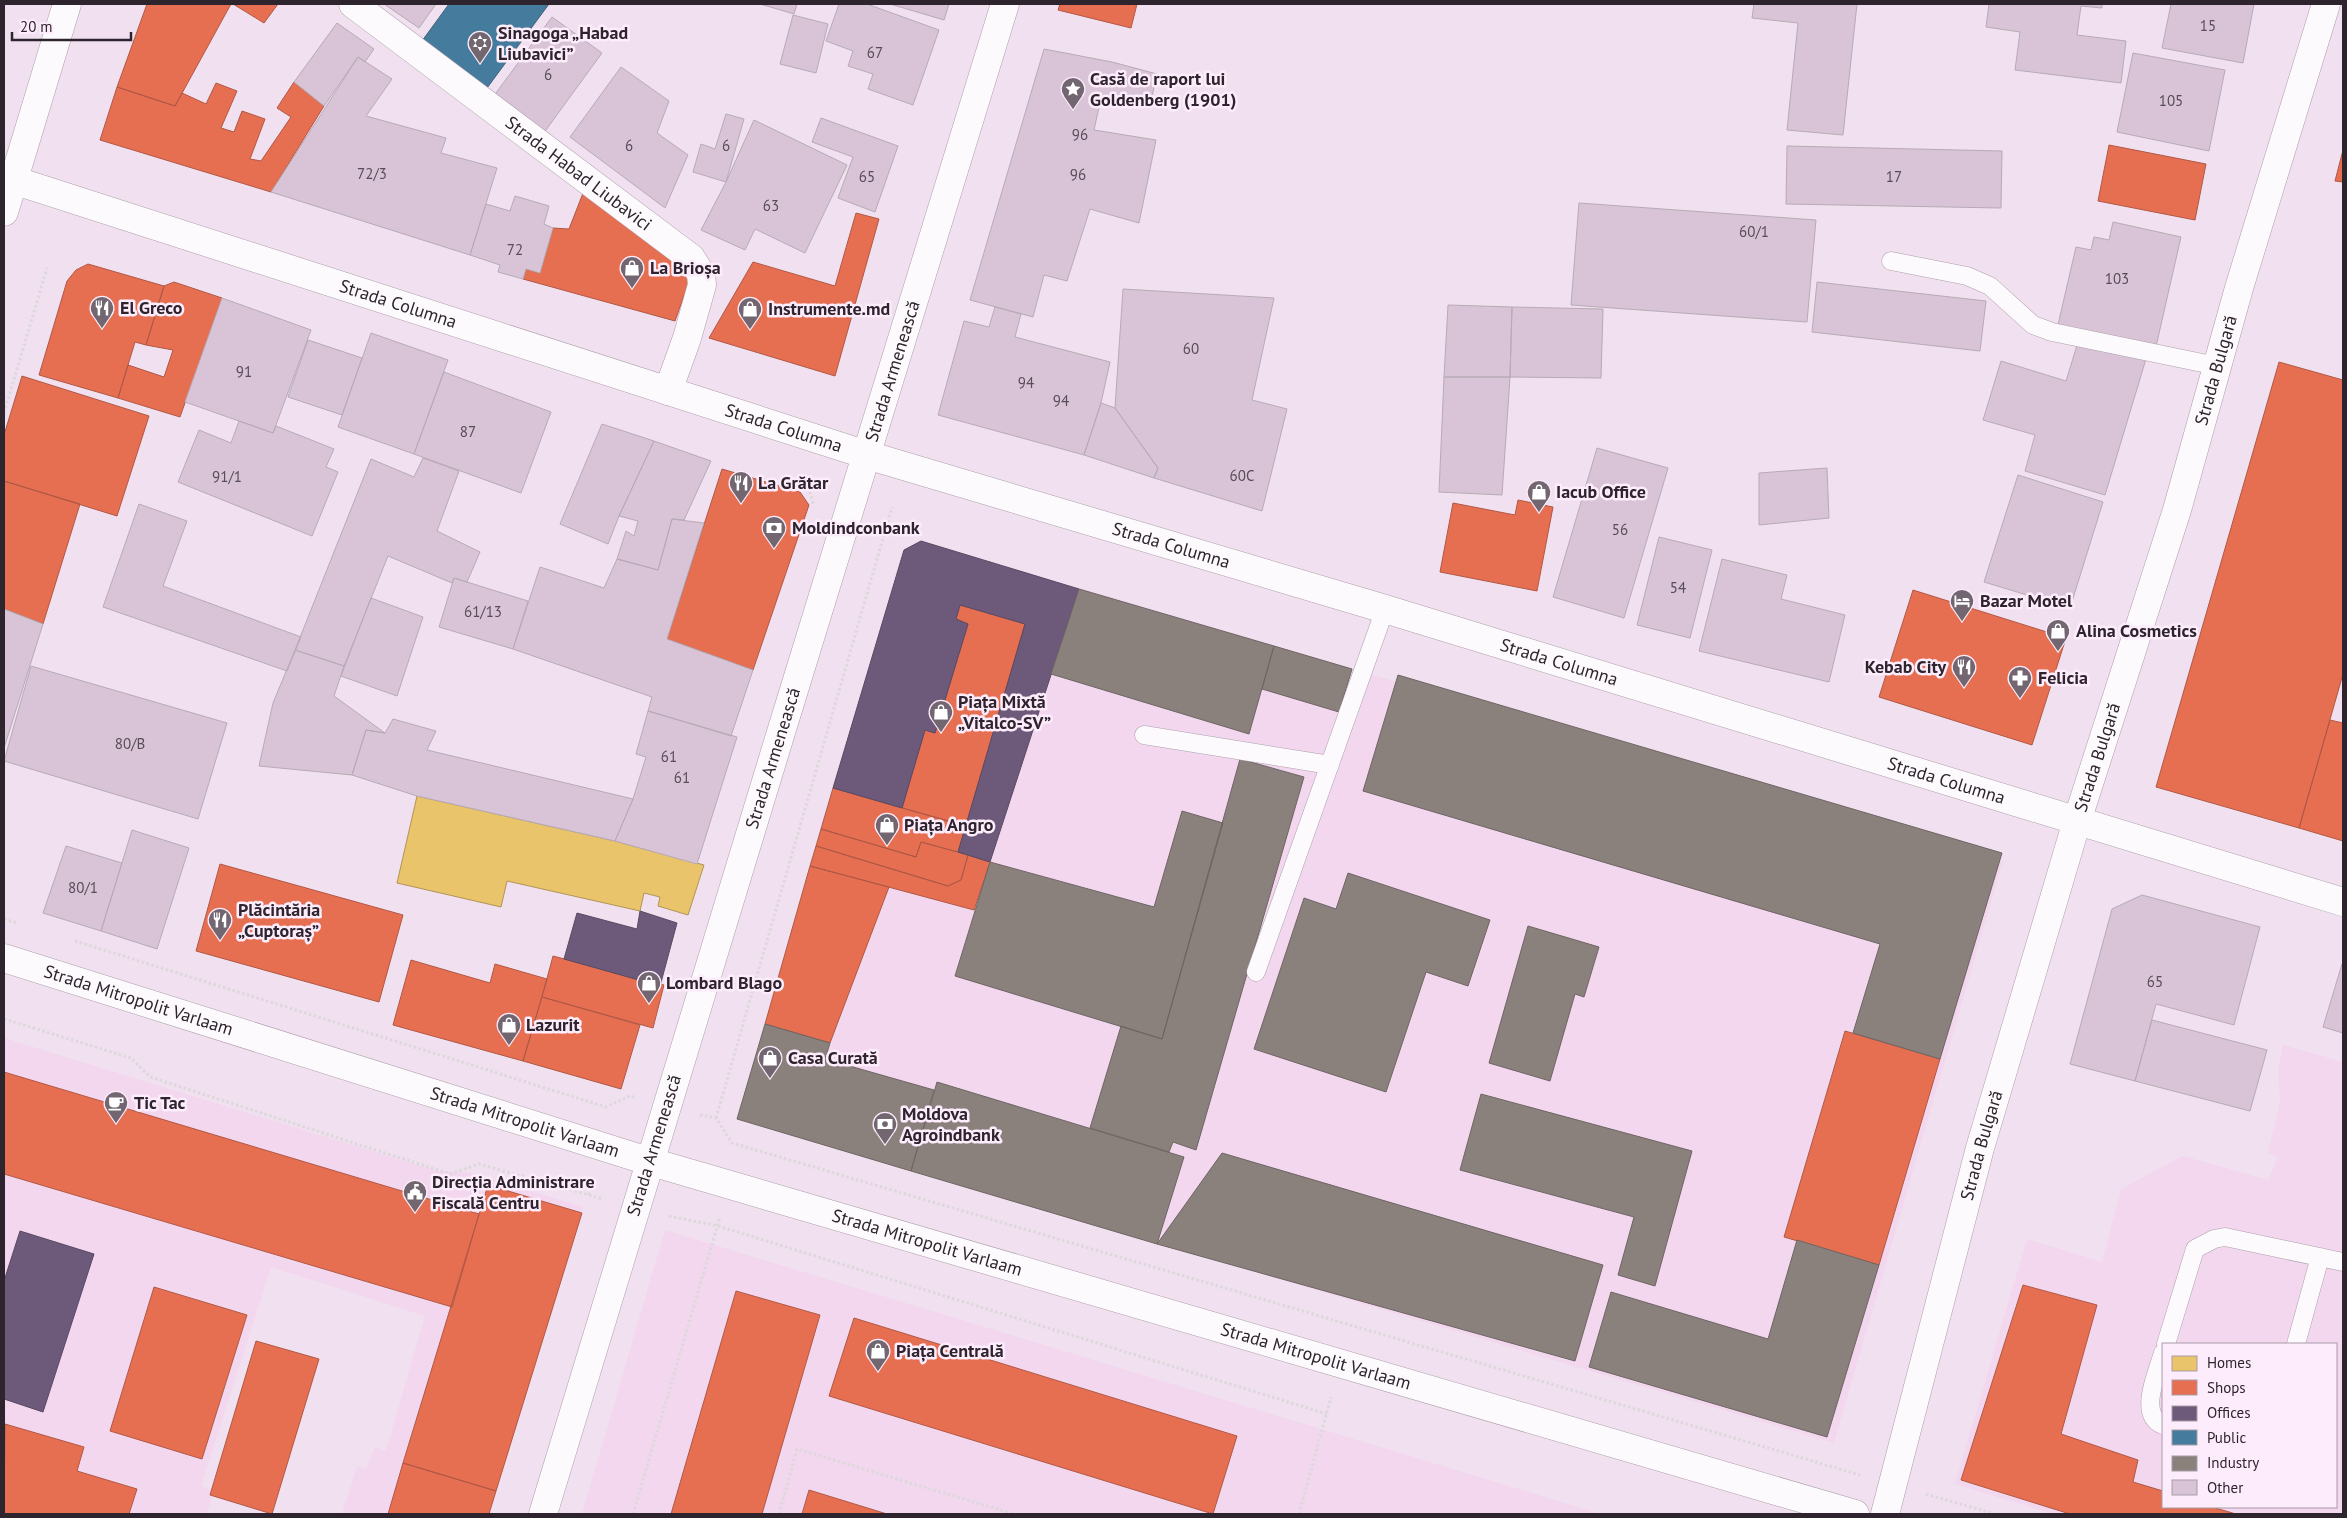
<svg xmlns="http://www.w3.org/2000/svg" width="2347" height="1518" viewBox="0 0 2347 1518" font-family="'PT Sans',sans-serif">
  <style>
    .built { fill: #f2d7ee; fill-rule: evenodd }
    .homes { fill: #e9c46a; stroke: #b19458 }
    .shops { fill: #e76f51; stroke: #b05846 }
    .offices { fill: #6d597a; stroke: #5a4963 }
    .public { fill: #457b9d; stroke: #3e617b }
    .industry { fill: #8a817c; stroke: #6e6564 }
    .building { fill: #d8c4d6; stroke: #b7aab5 }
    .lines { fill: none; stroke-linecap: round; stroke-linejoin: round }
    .lane-casing { stroke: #ac9faa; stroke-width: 19 }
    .street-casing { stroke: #ac9faa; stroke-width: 29 }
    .secondary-casing { stroke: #ac9faa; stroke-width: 29 }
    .path { stroke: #dcd8db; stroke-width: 3; stroke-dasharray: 2.5 2.5; stroke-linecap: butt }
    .lane { stroke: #fdfafd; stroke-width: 18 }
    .street { stroke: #fdfafd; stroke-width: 28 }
    .secondary { stroke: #fdfafd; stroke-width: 28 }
    .labels { text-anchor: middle; stroke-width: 5; stroke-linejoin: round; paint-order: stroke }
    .number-label { font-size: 15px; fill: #584c57 }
    .poi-label { font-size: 18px; font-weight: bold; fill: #2e242d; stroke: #fdecfb; text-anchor: start }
    .street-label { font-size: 18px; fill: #2e242d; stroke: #fdecfb }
  </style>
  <rect width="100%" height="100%" fill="#f1e0ef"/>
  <!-- built -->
  <path class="built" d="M921,541L2003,861L1834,1443L737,1119L904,550Z
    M4,1038L437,1171L467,1172L583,1207L489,1514H342L357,1466L366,1469L375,1447L386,1451L425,1316L271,1267L201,1486L214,1491L207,1514H4Z
    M2283,1045L2343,1062V1514H2054L1955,1484L2027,1239L2102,1262L2121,1189L2183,1156L2268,1180L2278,1157L2268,1153L2280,1102L2278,1070ZM2163,1344H2336V1507H2163Z
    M665,1230L1601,1514H582Z"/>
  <!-- homes -->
  <path class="homes" d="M417,796L615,841L704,865L688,915L658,906L660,897L644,893L640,911L507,881L501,907L397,883Z"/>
  <!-- shops -->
  <path class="shops" d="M147,4H231L175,106L117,87Z
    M233,4H278L264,23Z
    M1060,4H1137L1131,28L1058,10Z
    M294,82L324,106L271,192L100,140L117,87L175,106L182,93L206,104L216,83L237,91L221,128L234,132L242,111L265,119L250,159L261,161L291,117L277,108Z
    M2109,145L2206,164L2195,220L2098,201Z
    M2343,150V182L2335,181Z
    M585,188L692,273L675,321L523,279L526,269L540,273L553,228L569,229Z
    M856,213L879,219L835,376L709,338L753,262L835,286Z
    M88,264L164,286L146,345L135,342L118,398L39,375L67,281L76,270Z
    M174,282L222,298L180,417L118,398L128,365L164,377L173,350L146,345L164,286Z
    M2279,362L2343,380V674L2299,828L2156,787Z
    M22,376L149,416L117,516L4,481V435Z
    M722,469L800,492L809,505L753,670L667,639Z
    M4,481L80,504L43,624L4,609Z
    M1518,500L1553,507L1537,591L1440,572L1453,503L1515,515Z
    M1913,590L2066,638L2032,745L1879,697Z
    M960,605L1025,624L966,826L902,808L925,730L935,733L968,624L956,619Z
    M2330,720L2343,723V841L2299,828Z
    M833,788L966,826L958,852L921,842L916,857L821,829Z
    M821,829L916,857L921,842L968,855L961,880L948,886L816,846Z
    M816,846L948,886L961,880L968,855L990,862L974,910L810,866Z
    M220,864L403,915L379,1002L196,951Z
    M810,866L889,887L830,1043L765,1024Z
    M553,956L664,985L653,1028L542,997Z
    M411,960L490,983L495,964L547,979L523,1061L393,1025Z
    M542,997L640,1025L621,1089L523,1061Z
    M1845,1031L1940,1059L1879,1265L1784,1237Z
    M4,1072L479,1214L452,1307L4,1174Z
    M488,1185L582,1213L496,1491L403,1463Z
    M2023,1285L2097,1305L2061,1434L2138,1460L2133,1482L2163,1491V1507H2212L2236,1514H2070L1961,1480Z
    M154,1287L247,1315L202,1459L110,1431Z
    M736,1291L820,1315L762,1514H671Z
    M854,1318L1237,1436L1213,1514L829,1396Z
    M256,1341L319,1359L272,1514L210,1495Z
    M5,1424L84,1447L77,1471L137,1489L129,1514H4Z
    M403,1463L496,1491L489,1514H388Z
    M809,1490L887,1514H802Z"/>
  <!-- offices -->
  <path class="offices" d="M921,541L1079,589L990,862L958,852L1025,624L960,605L956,619L968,624L935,733L925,730L902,808L833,788L904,550Z
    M640,911L677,923L660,986L564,959L577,913L637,929Z
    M20,1231L94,1254L43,1412L4,1399V1281Z"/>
  <!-- public -->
  <path class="public" d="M449,4H549L487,88L422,41Z"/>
  <!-- industry -->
  <path class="industry" d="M1079,589L1274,646L1249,734L1051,674Z
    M1274,646L1352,669L1339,712L1262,689Z
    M1398,675L2002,853L1940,1059L1853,1033L1880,944L1363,791Z
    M1240,759L1304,777L1196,1150L1173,1142L1169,1152L1090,1128L1121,1026L1162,1039Z
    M1182,811L1223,823L1162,1039L955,976L990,862L1154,907Z
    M1348,873L1490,920L1468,986L1426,972L1386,1092L1254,1049L1304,898L1336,909Z
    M1528,926L1599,947L1584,997L1575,994L1550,1081L1489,1063Z
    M765,1024L830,1043L825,1059L934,1090L911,1171L737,1119Z
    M937,1082L1184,1157L1157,1244L911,1171Z
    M1481,1094L1692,1151L1655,1286L1618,1275L1634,1217L1460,1170Z
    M1222,1153L1603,1265L1575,1361L1157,1244Z
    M1797,1240L1879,1265L1827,1437L1589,1367L1611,1292L1768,1339Z"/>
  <!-- building -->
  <path class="building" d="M384,4H436L419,28Z
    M760,4H797L794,14Z
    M839,4H867L939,30L913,105L868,89L873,74L848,66L853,51L826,41Z
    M890,4H949L944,20Z
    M1754,4H1857L1843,135L1787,130L1798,23L1752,18Z
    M1989,4H2102V8L2081,6L2077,35L2126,41L2121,83L2015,70L2020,32L1986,27Z
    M2171,4H2254L2243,63L2162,48Z
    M793,15L828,24L816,73L780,64Z
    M552,17L602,53L543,134L493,97Z
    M337,23L374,49L365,62L358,57L324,106L294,82Z
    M1044,49L1112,62L1157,74L1151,101L1101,98L1094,130L1156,140L1139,223L1090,209L1067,281L1044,275L1033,317L970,300Z
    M2133,53L2225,70L2209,151L2117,132Z
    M358,57L392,79L366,116L446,138L441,153L497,168L470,255L271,192Z
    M621,67L669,101L657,133L688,155L665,208L570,137Z
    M726,114L744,119L726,182L693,172L701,144L715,149Z
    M821,118L898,146L875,212L838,198L853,157L812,142Z
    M754,120L847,165L805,253L755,229L745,250L701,230L726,182Z
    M1787,146L2002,151L2001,208L1786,204Z
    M515,196L549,206L544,224L553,228L540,273L526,269L523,279L498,272L500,265L470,255L486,204L510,211Z
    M1579,203L1816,220L1807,322L1571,305Z
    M2113,222L2181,237L2155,351L2057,329L2076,247L2091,250L2094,237L2109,240Z
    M1817,282L1986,301L1980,351L1812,332Z
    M1123,289L1274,298L1252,400L1287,409L1262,511L1154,478L1158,468L1115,408Z
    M222,298L311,330L273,433L185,402Z
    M1448,305L1512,307L1510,377H1444Z
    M995,307L1021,314L1015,337L1110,362L1101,403L1084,455L938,415L964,321L989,327Z
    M1512,307L1603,309L1601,378L1510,377Z
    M371,333L448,360L414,454L338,427Z
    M2079,339L2146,359L2105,495L2025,471L2035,435L1983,420L2001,361L2066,381Z
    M308,340L362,358L342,415L288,397Z
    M444,372L551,412L521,493L414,454Z
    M1444,377H1510L1502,495L1439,492Z
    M1101,403L1115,408L1158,468L1154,478L1084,455Z
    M239,421L273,433L276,426L334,449L326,467L338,472L312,536L178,482L199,430L231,443Z
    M602,424L654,441L619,516L608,544L560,524Z
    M654,441L711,461L684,520L672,519L658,570L617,559L626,531L634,536L638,521L619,516Z
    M1597,448L1668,468L1624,618L1553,597Z
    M423,458L459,471L437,531L480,552L467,582L454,578L452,583L388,556L344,666L295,650L371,459L414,477Z
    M1827,468L1829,518L1759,525V473Z
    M2018,475L2103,502L2070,608L1984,582Z
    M139,504L187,521L163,586L301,637L287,671L103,607Z
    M672,519L704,523L667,639L753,670L731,736L648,711L652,697L513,649L540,567L604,588L617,559L658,570Z
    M1659,537L1712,550L1690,638L1637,625Z
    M1722,559L1787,575L1781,599L1845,615L1829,682L1699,651Z
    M454,578L528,601L513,649L439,627Z
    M371,598L423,617L397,696L341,676Z
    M4,609L43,624L4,748Z
    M295,650L344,666L334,696L385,733L366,730L352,775L259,766L273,703Z
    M31,666L227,723L198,819L4,761Z
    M648,711L737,737L697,864L615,841L633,799L646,757L636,754Z
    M393,719L436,731L427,750L633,799L615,841L417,796L352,775L366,730L385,733Z
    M132,830L189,848L157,949L101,931Z
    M66,846L122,863L101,931L43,913Z
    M2142,895L2260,927L2234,1025L2156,1004L2135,1081L2070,1064L2112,909Z
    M2342,964L2343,965V1033L2323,1027Z
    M2152,1020L2267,1050L2250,1111L2135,1081Z"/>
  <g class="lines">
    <!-- lane casing -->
    <g class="lane-casing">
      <path id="lane" d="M1891,261L1967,276L1990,286L2033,325L2052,332L2217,366
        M1144,735L1330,765
        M1256,972L1385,609
        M2166,1344L2195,1249L2214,1239L2225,1237L2343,1262
        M2296,1344L2320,1257
        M2163,1353C2158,1371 2137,1415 2163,1425"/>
    </g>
    <!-- street casing -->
    <g class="street-casing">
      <g id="street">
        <path id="s1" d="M353,4L691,258L701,274L702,285L687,338L668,391"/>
        <path id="s2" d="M4,958L648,1161L1855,1514"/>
        <path id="s3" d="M1885,1514L1980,1148L2077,821L2177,510L2239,288L2326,4"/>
      </g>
    </g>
    <!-- secondary casing -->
    <g class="secondary-casing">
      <g id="secondary">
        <path id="s4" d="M4,177L867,455L1385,609L2343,902"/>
        <path d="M4,212L67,4"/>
        <path id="s5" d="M543,1514C693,1009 852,508 1005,4"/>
      </g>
    </g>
    <!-- path -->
    <path class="path" d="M4,413L47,268
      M807,482L814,506
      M4,919L17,923
      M75,941L606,1107L630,1096L634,1097
      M4,1019L131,1058L150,1077L450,1174L479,1164L603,1199
      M700,1115L716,1118L732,1143L1860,1475
      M716,1118L892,507
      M589,1195L591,1179
      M669,1216L718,1226L1327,1414
      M1926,1494L1995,1514
      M633,1514L720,1217
      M779,1514L797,1449L1014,1514
      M1299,1514L1331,1397"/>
    <!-- lane -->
    <use href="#lane" class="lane"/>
    <!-- street -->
    <use href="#street" class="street"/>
    <!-- secondary -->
    <use href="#secondary" class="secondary"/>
  </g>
  <!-- icons -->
  <defs>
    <g id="synagogue-pin" transform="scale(1.25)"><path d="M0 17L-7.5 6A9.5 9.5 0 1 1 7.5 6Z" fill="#726671" stroke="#fdecfb"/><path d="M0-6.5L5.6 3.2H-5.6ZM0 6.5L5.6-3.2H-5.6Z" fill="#fff"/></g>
    <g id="sight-pin" transform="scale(1.25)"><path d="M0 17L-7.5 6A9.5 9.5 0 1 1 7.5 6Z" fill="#726671" stroke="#fdecfb"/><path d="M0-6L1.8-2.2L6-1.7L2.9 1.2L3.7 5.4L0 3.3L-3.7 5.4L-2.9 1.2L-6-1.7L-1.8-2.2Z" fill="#fff"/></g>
    <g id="shop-pin" transform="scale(1.25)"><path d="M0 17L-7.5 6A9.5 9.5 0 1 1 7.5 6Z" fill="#726671" stroke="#fdecfb"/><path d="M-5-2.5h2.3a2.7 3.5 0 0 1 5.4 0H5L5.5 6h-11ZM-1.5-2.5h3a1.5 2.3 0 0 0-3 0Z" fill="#fff"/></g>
    <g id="restaurant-pin" transform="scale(1.25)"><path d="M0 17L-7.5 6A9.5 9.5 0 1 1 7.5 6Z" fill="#726671" stroke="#fdecfb"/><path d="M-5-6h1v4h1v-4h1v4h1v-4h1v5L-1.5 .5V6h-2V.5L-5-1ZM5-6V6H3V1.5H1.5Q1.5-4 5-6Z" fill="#fff"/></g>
    <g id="bank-pin" transform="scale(1.25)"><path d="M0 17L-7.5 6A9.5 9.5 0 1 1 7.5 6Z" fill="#726671" stroke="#fdecfb"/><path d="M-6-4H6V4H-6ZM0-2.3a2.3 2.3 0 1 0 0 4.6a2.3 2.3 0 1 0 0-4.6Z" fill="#fff"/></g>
    <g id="hotel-pin" transform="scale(1.25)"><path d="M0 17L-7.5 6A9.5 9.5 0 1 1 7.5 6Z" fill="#726671" stroke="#fdecfb"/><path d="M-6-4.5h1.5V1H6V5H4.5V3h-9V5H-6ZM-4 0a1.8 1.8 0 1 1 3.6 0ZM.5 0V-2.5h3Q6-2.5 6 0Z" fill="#fff"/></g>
    <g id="pharmacy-pin" transform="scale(1.25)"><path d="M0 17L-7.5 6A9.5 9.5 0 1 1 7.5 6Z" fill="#726671" stroke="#fdecfb"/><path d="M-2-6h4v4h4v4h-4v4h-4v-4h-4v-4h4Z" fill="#fff"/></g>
    <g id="cafe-pin" transform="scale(1.25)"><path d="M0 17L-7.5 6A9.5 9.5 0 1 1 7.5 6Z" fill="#726671" stroke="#fdecfb"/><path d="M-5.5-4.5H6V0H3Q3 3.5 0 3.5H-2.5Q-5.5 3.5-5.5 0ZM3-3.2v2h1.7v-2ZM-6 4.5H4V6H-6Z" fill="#fff"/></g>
    <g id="civic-pin" transform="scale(1.25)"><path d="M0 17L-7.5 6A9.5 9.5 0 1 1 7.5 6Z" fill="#726671" stroke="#fdecfb"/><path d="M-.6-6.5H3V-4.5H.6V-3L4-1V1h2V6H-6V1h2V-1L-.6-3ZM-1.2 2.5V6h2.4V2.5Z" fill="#fff"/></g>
  </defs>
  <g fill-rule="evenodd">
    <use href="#synagogue-pin" x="480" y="43"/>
    <use href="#sight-pin" x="1073" y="89"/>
    <use href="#shop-pin" x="632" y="268"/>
    <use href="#restaurant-pin" x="102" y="308"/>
    <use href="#shop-pin" x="750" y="309"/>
    <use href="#restaurant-pin" x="741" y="483"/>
    <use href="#shop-pin" x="1539" y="492"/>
    <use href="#bank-pin" x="774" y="528"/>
    <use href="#hotel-pin" x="1962" y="601"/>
    <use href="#shop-pin" x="2058" y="631"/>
    <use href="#restaurant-pin" x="1964" y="667"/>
    <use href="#pharmacy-pin" x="2020" y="678"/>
    <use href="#shop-pin" x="941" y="712"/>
    <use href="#shop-pin" x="887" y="825"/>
    <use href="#restaurant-pin" x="220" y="920"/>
    <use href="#shop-pin" x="649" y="983"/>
    <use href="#shop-pin" x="509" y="1025"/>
    <use href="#shop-pin" x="770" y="1058"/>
    <use href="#cafe-pin" x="116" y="1103"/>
    <use href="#bank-pin" x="885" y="1124"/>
    <use href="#civic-pin" x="415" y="1192"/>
    <use href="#shop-pin" x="878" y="1351"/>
  </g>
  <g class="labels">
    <!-- number labels -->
    <g class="number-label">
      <text x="2208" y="31">15</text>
      <text x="875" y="58">67</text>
      <text x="548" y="80">6</text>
      <text x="2171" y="106">105</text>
      <text x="1080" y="140">96</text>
      <text x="629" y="151">6</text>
      <text x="726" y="151">6</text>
      <text x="372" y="179">72/3</text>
      <text x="1078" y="180">96</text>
      <text x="867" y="182">65</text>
      <text x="1894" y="182">17</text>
      <text x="771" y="211">63</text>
      <text x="1754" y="237">60/1</text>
      <text x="515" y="255">72</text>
      <text x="2117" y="284">103</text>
      <text x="1191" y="354">60</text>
      <text x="244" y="377">91</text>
      <text x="1026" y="388">94</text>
      <text x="1061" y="406">94</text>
      <text x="468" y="437">87</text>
      <text x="1242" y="481">60C</text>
      <text x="227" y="482">91/1</text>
      <text x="1620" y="535">56</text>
      <text x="1678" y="593">54</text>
      <text x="483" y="617">61/13</text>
      <text x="130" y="749">80/B</text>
      <text x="669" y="762">61</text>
      <text x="682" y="783">61</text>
      <text x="83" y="893">80/1</text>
      <text x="2155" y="987">65</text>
    </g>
    <!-- poi labels -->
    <g class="poi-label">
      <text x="498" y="39">Sinagoga „Habad<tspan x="498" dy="21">Liubavici”</tspan></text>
      <text x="1090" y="85">Casă de raport lui<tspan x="1090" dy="21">Goldenberg (1901)</tspan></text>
      <text x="650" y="274">La Brioșa</text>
      <text x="120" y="314">El Greco</text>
      <text x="768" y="315">Instrumente.md</text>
      <text x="758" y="489">La Grătar</text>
      <text x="1556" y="498">Iacub Office</text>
      <text x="792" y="534">Moldindconbank</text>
      <text x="1980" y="607">Bazar Motel</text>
      <text x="2076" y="637">Alina Cosmetics</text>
      <text x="1946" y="673" text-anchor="end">Kebab City</text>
      <text x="2038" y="684">Felicia</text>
      <text x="958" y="708">Piața Mixtă<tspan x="958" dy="21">„Vitalco-SV”</tspan></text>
      <text x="904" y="831">Piața Angro</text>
      <text x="238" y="916">Plăcintăria<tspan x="238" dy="21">„Cuptoraș”</tspan></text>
      <text x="666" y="989">Lombard Blago</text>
      <text x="526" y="1031">Lazurit</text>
      <text x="788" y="1064">Casa Curată</text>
      <text x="134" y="1109">Tic Tac</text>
      <text x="902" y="1120">Moldova<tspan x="902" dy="21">Agroindbank</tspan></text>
      <text x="432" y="1188">Direcția Administrare<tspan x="432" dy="21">Fiscală Centru</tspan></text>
      <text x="896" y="1357">Piața Centrală</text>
    </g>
    <!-- street labels -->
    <g class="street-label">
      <text dy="6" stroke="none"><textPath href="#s1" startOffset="282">Strada Habad Liubavici</textPath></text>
      <text dy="6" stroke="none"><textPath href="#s4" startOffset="414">Strada Columna</textPath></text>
      <text dy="6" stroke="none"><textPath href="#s3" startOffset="1191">Strada Bulgară</textPath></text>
      <text dy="6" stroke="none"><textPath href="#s5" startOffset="1195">Strada Armenească</textPath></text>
      <text dy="6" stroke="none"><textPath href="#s4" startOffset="819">Strada Columna</textPath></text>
      <text dy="6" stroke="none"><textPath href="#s4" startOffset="1224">Strada Columna</textPath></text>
      <text dy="6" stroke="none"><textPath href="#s4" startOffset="1629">Strada Columna</textPath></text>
      <text dy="6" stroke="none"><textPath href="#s3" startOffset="786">Strada Bulgară</textPath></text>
      <text dy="6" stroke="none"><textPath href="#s5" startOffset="790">Strada Armenească</textPath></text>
      <text dy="6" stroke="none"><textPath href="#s4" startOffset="2034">Strada Columna</textPath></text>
      <text dy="6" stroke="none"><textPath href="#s2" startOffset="141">Strada Mitropolit Varlaam</textPath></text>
      <text dy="6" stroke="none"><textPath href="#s2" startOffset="546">Strada Mitropolit Varlaam</textPath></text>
      <text dy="6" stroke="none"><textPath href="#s3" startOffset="381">Strada Bulgară</textPath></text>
      <text dy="6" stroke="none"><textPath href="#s5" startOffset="385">Strada Armenească</textPath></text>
      <text dy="6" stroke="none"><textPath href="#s2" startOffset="966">Strada Mitropolit Varlaam</textPath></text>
      <text dy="6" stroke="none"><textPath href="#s2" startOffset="1371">Strada Mitropolit Varlaam</textPath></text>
    </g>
  </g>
  <!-- border -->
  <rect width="2347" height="1518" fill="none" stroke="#2e242d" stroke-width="10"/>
  <!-- legend -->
  <rect x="2162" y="1343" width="175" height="165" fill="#fdecfb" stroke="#aa9ca9"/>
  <rect x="2172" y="1356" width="25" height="15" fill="#e9c46a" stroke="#aa9ca9"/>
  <text x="2207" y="1368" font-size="15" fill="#2e242d">Homes</text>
  <rect x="2172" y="1380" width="25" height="15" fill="#e76f51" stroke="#aa9ca9"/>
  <text x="2207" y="1393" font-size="15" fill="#2e242d">Shops</text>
  <rect x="2172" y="1406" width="25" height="15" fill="#6d597a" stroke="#aa9ca9"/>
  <text x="2207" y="1418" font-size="15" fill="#2e242d">Offices</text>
  <rect x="2172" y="1430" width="25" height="15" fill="#457b9d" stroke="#aa9ca9"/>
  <text x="2207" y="1443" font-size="15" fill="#2e242d">Public</text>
  <rect x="2172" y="1456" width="25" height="15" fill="#8a817c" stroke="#aa9ca9"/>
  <text x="2207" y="1468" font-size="15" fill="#2e242d">Industry</text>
  <rect x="2172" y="1480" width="25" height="15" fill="#d8c4d6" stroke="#aa9ca9"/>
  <text x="2207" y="1493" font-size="15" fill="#2e242d">Other</text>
  <!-- scale -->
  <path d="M12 32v8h119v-8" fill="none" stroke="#2e242d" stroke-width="2.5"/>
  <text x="20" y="32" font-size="15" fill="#2e242d" stroke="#fdecfb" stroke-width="4" paint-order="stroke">20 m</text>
</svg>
